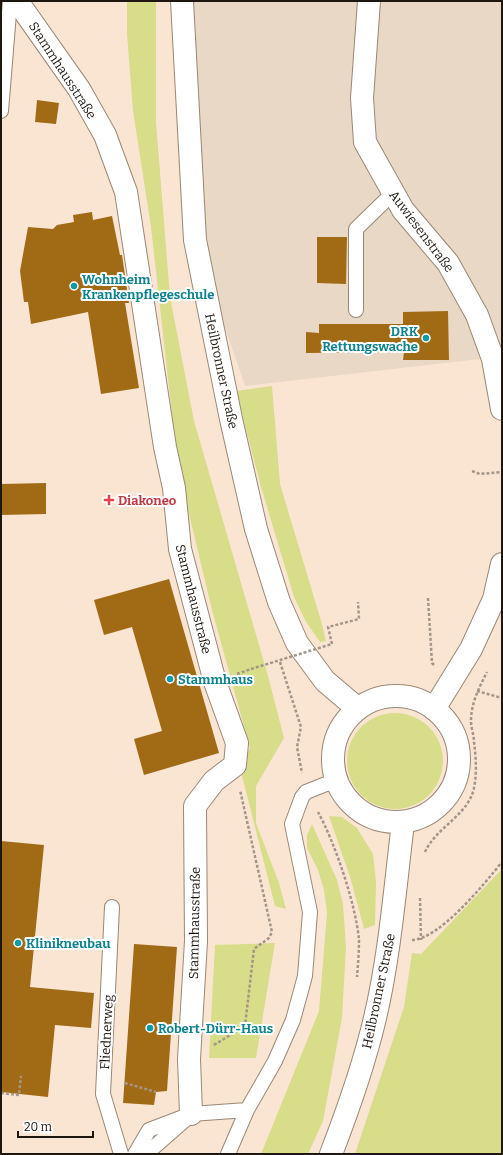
<svg xmlns="http://www.w3.org/2000/svg" width="503" height="1155" viewBox="0 0 503 1155" font-family="Bitter,serif">
  <style>
    .commercial { fill: #e9d8c6 }
    .green { fill: #d7dd89 }
    .building { fill: #a16b16 }
    .lines { fill: none; stroke-linecap: round; stroke-linejoin: round }
    .service-casing { stroke: #9a8776; stroke-width: 16 }
    .minor-casing { stroke: #9a8776; stroke-width: 24 }
    .primary-casing { stroke: #9a8776; stroke-width: 24 }
    .path { stroke: #a49587; stroke-width: 2.5; stroke-dasharray: 3 2; stroke-linecap: butt }
    .service { stroke: #fff; stroke-width: 14 }
    .minor { stroke: #fff; stroke-width: 22 }
    .primary { stroke: #fff; stroke-width: 22 }
    .path-bridge { stroke: #a49587; stroke-width: 2.5; stroke-dasharray: 3 2; stroke-linecap: butt }
    .culture-dot { fill: #0f9aa8; stroke: #fff; stroke-width: 1.5 }
    .health-dot { fill: #e0444e; stroke: #fff; stroke-width: 1.5 }
    .labels { text-anchor: middle; stroke-width: 4; stroke-linejoin: round; paint-order: stroke }
    .street-label { font-size: 13px; fill: #1e1710; stroke: #fff }
    .culture-label { font-size: 13px; font-weight: bold; fill: #0d838f; stroke: #fff; text-anchor: start }
    .health-label { font-size: 13px; font-weight: bold; fill: #be3a42; stroke: #fff; text-anchor: start }
  </style>
  <rect width="100%" height="100%" fill="#fae5d3"/>
  <!-- commercial -->
  <path class="commercial" d="M182,1H502V345L480,359L245,386L195,240Z"/>
  <!-- green -->
  <path class="green" d="M127,1H156V122L170,297L194,421L268,676L284,738L256,786V823L279,883L286,909L275,906L240,768L250,748L212,610L178,468L151,227L133,111L127,34Z
    M272,386L280,484L322,624L326,641L320,642L306,622L294,597L261,487L236,391Z
    M347 761a48 48 0 1 1 96 0a48 48 0 1 1-96 0Z
    M329,816L342,817L357,828L373,854L376,882L375,925L364,929L351,880Z
    M312,824L337,880L343,904L346,947L342,1018L323,1121L308,1154H261L319,1011L327,913L324,890L318,870L307,848V835Z
    M502,869V1154H355L404,1007L412,953L421,954Z
    M275,943L256,1058H209L215,945Z"/>
  <!-- building -->
  <path class="building" d="M37,100L59,103L56,124L35,122Z
    M92,212L93,220L112,216L120,255H122L129,303H125L139,388L101,394L88,312L31,324L28,302H24L20,271L28,227L53,229L57,225L74,222L73,215Z
    M317,237H347L346,284L317,283Z
    M448,311L449,360H403L404,352L306,353V332L319,333V324H403V312Z
    M46,483V514L1,515V484Z
    M169,579L219,753L144,775L134,739L162,731L149,686L132,627L104,635L94,600Z
    M1,841L44,845L30,987L94,993L91,1028L55,1025L48,1097L1,1092Z
    M134,944L177,947L167,1091L156,1092L154,1105L123,1103Z"/>
  <g class="lines">
    <!-- service casing -->
    <g class="service-casing">
      <path id="service" d="M1,111L10,1
        M356,310V229L393,193
        M112,907L103,1094L121,1154
        M135,1154L149,1130L191,1114L247,1110
        M146,1154L185,1120
        M228,1154L247,1110L275,1061L293,1020L305,976L310,912L292,824L302,797L306,792L336,780"/>
    </g>
    <!-- minor casing -->
    <g class="minor-casing">
      <path id="minor" d="M17,1L79,89L105,135L126,192L165,447L174,488L180,549L215,682L237,743L235,765L214,781L195,806L196,941L189,1059L191,1114
        M369,1L362,98L365,142L403,210L448,263L477,315L493,359L502,409
        M434,709L471,649L494,599L502,564"/>
    </g>
    <!-- primary casing -->
    <g class="primary-casing">
      <path id="primary" d="M182,1L195,240L231,419L256,529L279,602L297,643L325,681L358,709
        M333 759a63 63 0 1 1 126 0a63 63 0 1 1-126 0Z
        M331,1154C348,1110 364,1065 375,1018C390,954 395,888 403,823"/>
    </g>
    <!-- path -->
    <path class="path" d="M472,471L480,474L502,472
      M428,598L432,663L434,665
      M332,644L328,627L359,619L358,602
      M280,662L301,727L297,747L302,773
      M237,674L251,669
      M477,691L502,698
      M318,812C335,843 356,905 359,940C359,952 358,965 357,977
      M425,852C436,827 468,816 474,788C477,773 476,757 474,742C474,735 471,728 471,721C471,703 479,688 487,672
      M420,898L421,940
      M412,940C440,939 484,884 502,862
      M214,1045L245,1026L254,949L269,938L272,932L240,790
      M125,1083L156,1092
      M1,1093L19,1095L21,1076"/>
    <!-- service -->
    <use href="#service" class="service"/>
    <!-- minor -->
    <use href="#minor" class="minor"/>
    <!-- primary -->
    <use href="#primary" class="primary"/>
    <!-- path-bridge -->
    <path class="path-bridge" d="M251,669L332,644"/>
  </g>
  <!-- markers -->
  <g class="culture-dot">
    <circle cx="74" cy="286" r="4"/>
    <circle cx="426" cy="338" r="4"/>
    <circle cx="170" cy="679" r="4"/>
    <circle cx="18" cy="943" r="4"/>
    <circle cx="150" cy="1028" r="4"/>
  </g>
  <path class="health-dot" d="M107 494h4v4h4v4h-4v4h-4v-4h-4v-4h4z"/>
  <g class="labels">
    <!-- street labels -->
    <g class="street-label">
      <text transform="translate(63 70) rotate(57)" y="5">Stammhausstraße</text>
      <text transform="translate(422 231) rotate(53)" y="5">Auwiesenstraße</text>
      <text transform="translate(222 371) rotate(78)" y="5">Heilbronner Straße</text>
      <text transform="translate(194 599) rotate(76)" y="5">Stammhausstraße</text>
      <text transform="translate(194 923) rotate(-89)" y="5">Stammhausstraße</text>
      <text transform="translate(378 991) rotate(-78)" y="5">Heilbronner Straße</text>
      <text transform="translate(106 1032) rotate(-87)" y="5">Fliednerweg</text>
    </g>
    <!-- culture labels -->
    <g class="culture-label">
      <text x="82" y="284">Wohnheim<tspan x="82" dy="15">Krankenpflegeschule</tspan></text>
      <text x="418" y="336" text-anchor="end">DRK<tspan x="418" dy="15">Rettungswache</tspan></text>
      <text x="178" y="684">Stammhaus</text>
      <text x="26" y="948">Klinikneubau</text>
      <text x="158" y="1033">Robert-Dürr-Haus</text>
    </g>
    <!-- health labels -->
    <g class="health-label">
      <text x="118" y="505">Diakoneo</text>
    </g>
  </g>
  <!-- border -->
  <rect width="503" height="1155" fill="none" stroke="#1e1710" stroke-width="4"/>
  <!-- scale -->
  <path d="M18 1131v6h75v-6" fill="none" stroke="#1e1710" stroke-width="2"/>
  <text x="24" y="1131" font-size="12" fill="#1e1710" stroke="#ffffff" stroke-width="3" paint-order="stroke">20 m</text>
</svg>
